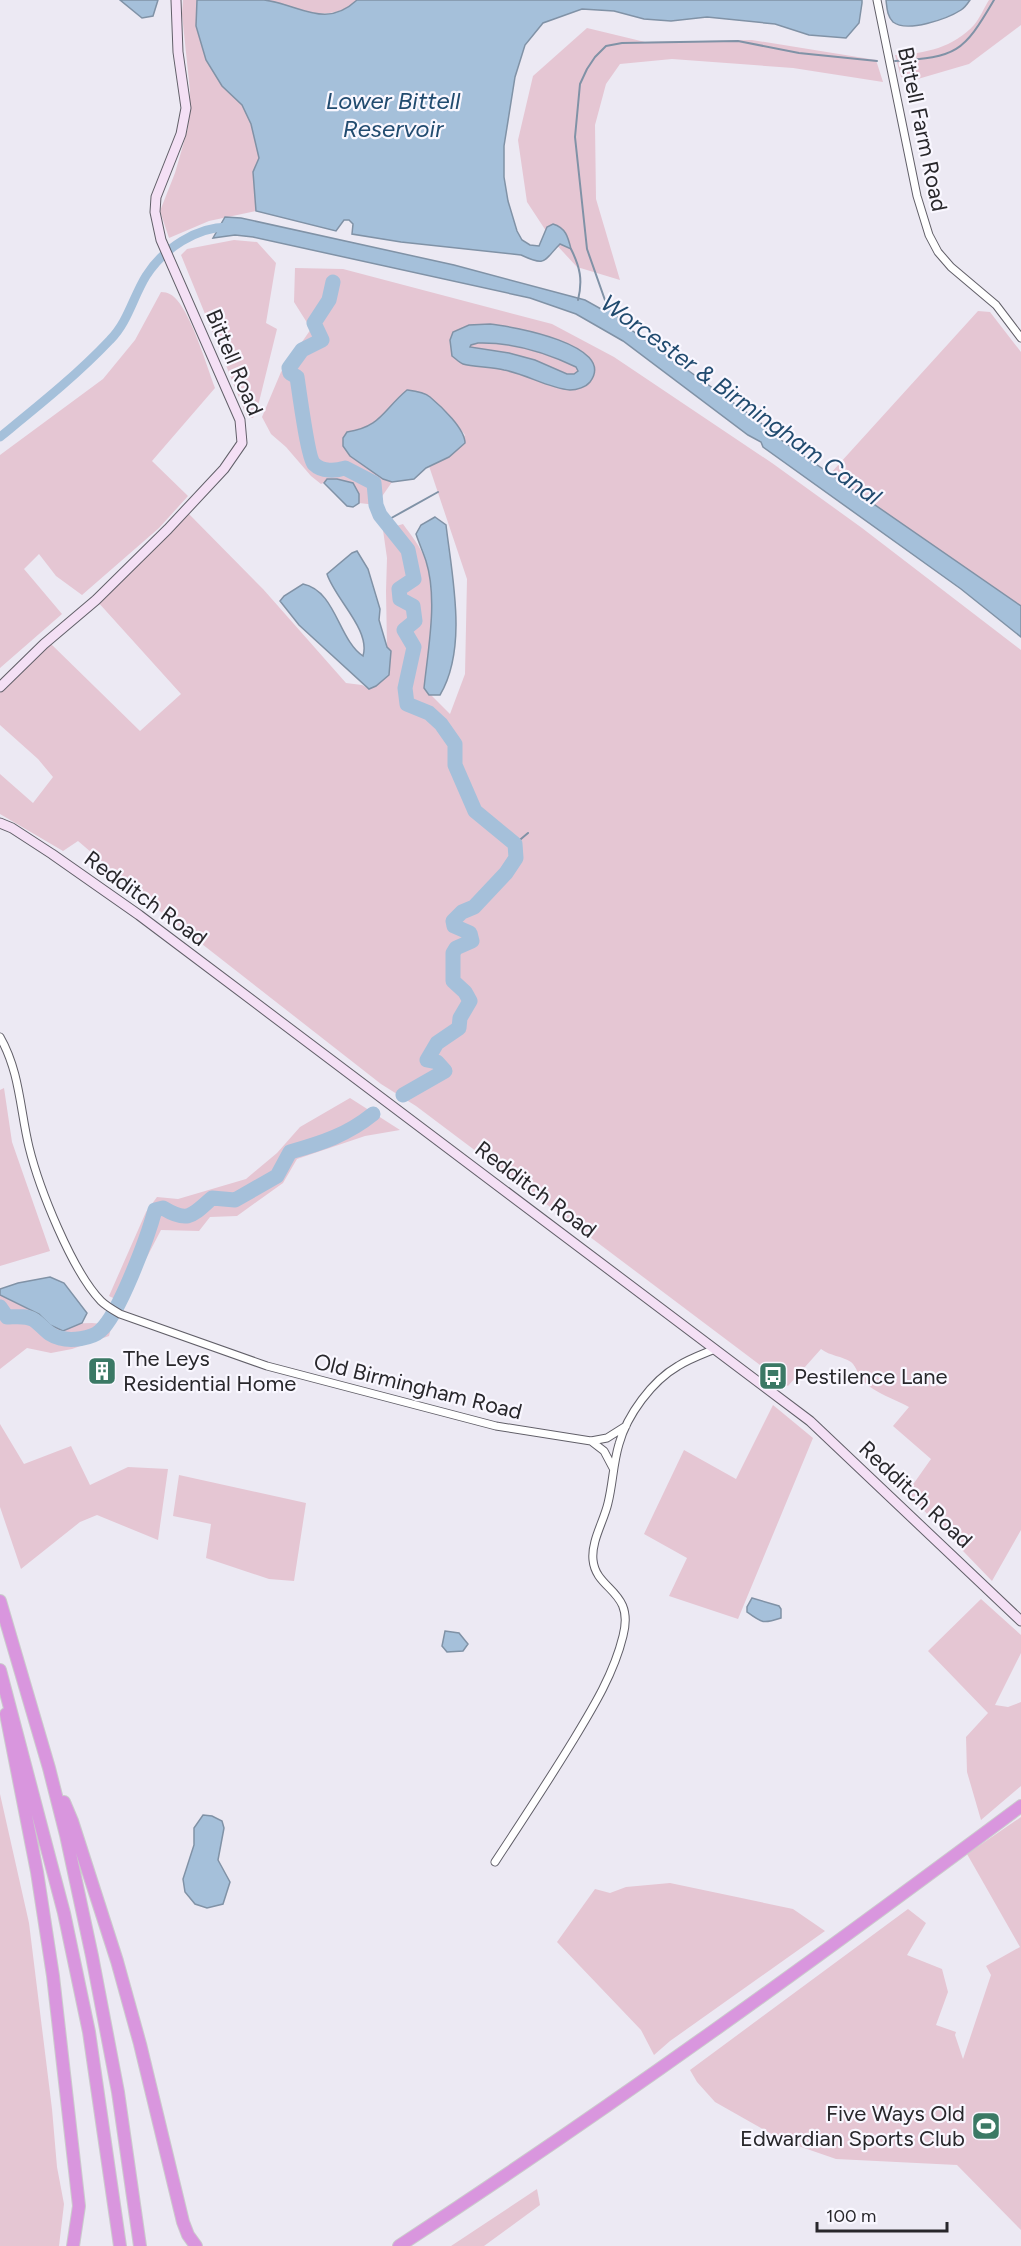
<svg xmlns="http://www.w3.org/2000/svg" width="1021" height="2246" viewBox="0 0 1021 2246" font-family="Figtree,sans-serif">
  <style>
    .green { fill: #e5c6d3 }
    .water { fill: #a5c0da; stroke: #8092a6; stroke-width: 1.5; fill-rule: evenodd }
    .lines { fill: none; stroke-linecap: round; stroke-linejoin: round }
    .stream { stroke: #8092a6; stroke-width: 2 }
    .canal { stroke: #a5c0da; stroke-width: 9 }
    .river { stroke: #a5c0da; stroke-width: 15 }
    .street-casing { stroke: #615f68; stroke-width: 9 }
    .secondary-casing { stroke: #615f68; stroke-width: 11 }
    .highway-casing { stroke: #cbcbcc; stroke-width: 14 }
    .street { stroke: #fff; stroke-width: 7 }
    .secondary { stroke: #f4e0f5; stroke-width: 9 }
    .highway { stroke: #d996de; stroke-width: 12 }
    .labels { text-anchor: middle; stroke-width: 4.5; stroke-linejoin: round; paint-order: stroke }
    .street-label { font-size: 22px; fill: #28272b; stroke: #f9f7ff }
    .poi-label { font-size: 22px; fill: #28272b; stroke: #f9f7ff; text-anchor: start }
    .water-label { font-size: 24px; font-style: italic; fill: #214b6f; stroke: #f9f7ff }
  </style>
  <rect width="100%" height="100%" fill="#ece9f3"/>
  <!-- green -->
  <path class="green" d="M183,0H197L196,26L222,86L242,105L251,124L259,158L253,172L256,211L209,221L169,238L160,211L175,173L188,128L190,91L182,14Z
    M266,0H357C331,25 296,9 266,0Z
    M989,0H1021V25L969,64L911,81L901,77L895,55C925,54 954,47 974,25C980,18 984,8 989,0Z
    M587,28L645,42L752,40L876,60L883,82L793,68L672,59L620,64L606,84L595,125L596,199L620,280L577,267L552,240L527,202L518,140L533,76Z
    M234,240L257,242L276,263L266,323L277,329L258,406L253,418L247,417L181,255L187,249Z
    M295,268L343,269L552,324L614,357L772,463L862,528L1021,650V1530L992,1581L907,1493L931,1459L893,1426L909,1407C894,1399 876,1393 864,1382C858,1376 857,1367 851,1362C842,1356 830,1356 821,1349L788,1386L416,1106L381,1084L161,912L78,841L63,851L0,814V774L33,803L53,777L38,759L0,725V693L50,643L140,731L181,694L97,601L187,512L263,589L346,683L362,685L369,689L376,686L389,675L391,652L387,647L386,591L387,558L383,530L403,524C411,535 420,546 425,559C438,593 429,653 424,688L450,714L465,674L467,579L429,466L449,457L465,435L452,418L429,396C404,409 376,428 347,432L383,479L392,482L376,505L359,503V494C343,483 339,475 321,484L311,476L286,447L271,434L262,417L281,372L311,329L294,302Z
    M161,292C168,292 173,295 177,300C193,319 206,364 215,388L152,461L188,496L159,528L82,595L56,576L39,554L24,569L62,614L0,668V455L103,379L135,340Z
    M978,311L990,312L1021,352V606L830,474Z
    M4,1088L12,1142L50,1251L0,1266V1090Z
    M350,1098L400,1130L365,1136L297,1159L283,1183L237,1216L210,1217L199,1231L161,1230L123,1303L109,1296L146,1212L157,1197L178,1199L246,1179L277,1153L300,1127Z
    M0,1295L59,1324L92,1323L112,1325L109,1336L72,1349L51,1353L27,1348L0,1369Z
    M773,1405L813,1438L738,1619L669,1596L687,1558L644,1534L684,1450L736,1479Z
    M0,1424L24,1464L71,1446L90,1485L128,1467L168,1469L158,1540L97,1515L80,1522L21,1569L0,1507Z
    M179,1475L306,1503L294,1581L269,1579L206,1558L211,1524L173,1516Z
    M981,1599L1021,1635V1653L995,1705L1008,1707L1021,1702V1786L981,1820L967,1772L966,1737L988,1713L928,1651Z
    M0,1794L29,1923L52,2109L57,2167L64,2204L59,2246H0Z
    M1021,1817V2230L957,2165L836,2159L784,2141L715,2102L697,2082L690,2070L908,1909L926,1923L907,1955L942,1969L948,1992L936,2025L956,2032L955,2035L963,2059L991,1975L986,1966L1020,1947L967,1854Z
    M670,1883L793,1909L825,1931L670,2041L654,2055L641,2030L557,1942L595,1889L610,1893L626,1887Z
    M537,2189L540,2205L484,2246H451Z"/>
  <!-- water -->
  <path class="water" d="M120,0H158L153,16L142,18Z
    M197,0C219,0 242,0 264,0C299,4 325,30 357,0H862V3L859,23L846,38L809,35L775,24L707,17L671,21L644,19L614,11L582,9L543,23L525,45L515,77L504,146V177L508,201L517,231L522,240L530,245L539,246L547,227L553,224C566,228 568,237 571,249L560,244C543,261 547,267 521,255L401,242L352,234L353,224L349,220H344L336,231L256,211L253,172L259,158L251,124L242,105L222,86L206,60L196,26Z
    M886,0H970C968,3 964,8 961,10C947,19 907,33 893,22C887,16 887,8 886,0Z
    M225,217L241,218L454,265L585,300L601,309L608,297L616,315L630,329L759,421L771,433L1021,606V637L961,589L763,447L761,442L748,435L623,341L576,314L530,298L253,237L235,235L213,238Z
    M490,324C511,326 618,345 590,382C586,387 577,390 570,390C548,388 526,374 504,370C493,367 472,367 463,364C460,363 456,359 452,356L450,340L453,332L469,325ZM478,343C513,342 545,352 576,367L578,371L574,374H567L535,360L509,353L470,347L471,345Z
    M407,390C415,391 424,392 430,397C442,407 465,429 465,443L449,457L426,468L414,479L392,482L383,479L350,456L343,446V438L347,432C381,427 383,410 407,390Z
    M327,479H337L353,483L359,494V503L353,507L347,506L324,483Z
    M435,517L446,525C452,576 468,648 440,695H429L424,688C428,649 438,599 426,561C423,552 419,543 416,534L421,525Z
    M357,551L368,569L380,609L379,620L387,647L391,651L389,675L376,686L369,689L299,625L280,601L284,596L303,584C336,591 338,639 363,656C371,630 335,599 327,574L352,553Z
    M50,1277L64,1283L87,1313L82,1323L63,1331L50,1325L39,1314L0,1295V1289L18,1283Z
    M752,1598L779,1606L781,1609V1618C763,1624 762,1623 747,1612V1607Z
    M445,1631L459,1633L468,1644L463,1651L447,1652L442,1646Z
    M203,1815L212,1816L222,1821L224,1828L218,1860L230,1882L223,1904L207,1908L195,1904L185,1892L183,1879L194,1845V1828Z"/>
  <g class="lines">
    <!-- stream -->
    <path class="stream" d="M895,61C957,57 963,53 994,0
      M571,249C580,267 583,280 578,300
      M606,303L587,249L575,137L580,84L587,69L595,57L606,46L622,43L738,41L799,53L877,61
      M386,521L438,492
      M515,844L528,833"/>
    <!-- canal -->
    <path class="canal" d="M0,437C38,406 77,375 110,340C128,322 133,297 146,276C163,249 197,226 230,227"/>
    <!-- river -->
    <path class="river" d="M333,282L329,300L314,323L322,340L302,350L289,368L290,373L297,377C299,390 308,458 314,464C322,472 336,471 345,468L374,483L376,505L380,515L408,550L414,579L399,589L400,599L413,606L415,621L404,630L414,647L405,688L407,704L429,713L441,724L455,744V765L475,811L515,844L516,858L506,873L474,907L462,912L453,921L454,926L470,933L472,941L456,948L453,953V981L465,992L470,1001L460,1018L459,1028L437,1043L427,1060L437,1062L445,1071L403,1095
      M0,1307L7,1317C15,1317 26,1315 34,1320C43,1326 48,1336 60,1338C71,1341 91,1339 100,1331C119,1315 148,1236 155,1210L163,1208C188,1223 192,1216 212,1198L235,1200L277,1176L290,1152C322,1143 347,1135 373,1114"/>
    <!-- street casing -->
    <g class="street-casing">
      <path id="street" d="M877,0L917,196L929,235L938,252L951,267L996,305L1021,338
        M0,1037C20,1072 20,1110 29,1147C39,1188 72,1271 101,1301C106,1306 113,1310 120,1314L267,1366L496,1426L591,1441L607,1438L626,1426
        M591,1441L604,1451L613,1468
        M495,1862C522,1821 549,1780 574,1739C594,1706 614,1673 623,1636C635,1590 596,1591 593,1560C591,1541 604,1521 608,1503C613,1483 613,1464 619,1444C627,1415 652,1381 678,1366C689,1359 703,1354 715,1349"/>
    </g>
    <!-- secondary casing -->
    <g class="secondary-casing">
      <path id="secondary" d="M0,687L44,644L96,600L168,529L224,469L242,443L240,420L161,240L155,212L156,197L181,134L186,108L178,52L176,0
        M0,823L12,828L52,854L139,915L810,1421L1021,1621"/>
    </g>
    <!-- highway casing -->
    <g class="highway-casing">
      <path id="highway" d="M0,1601L49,1768L66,1835L92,1956L118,2092L140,2246
        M0,1670L64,1913L89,2032L120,2246
        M6,1714L37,1872L53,1976L79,2206L73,2246
        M64,1802L72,1821L117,1961L140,2044L183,2222L188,2235L196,2246
        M399,2246C612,2107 817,1958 1021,1806"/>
    </g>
    <!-- street -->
    <use href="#street" class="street"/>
    <!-- secondary -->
    <use href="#secondary" class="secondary"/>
    <!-- highway -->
    <use href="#highway" class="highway"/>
  </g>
  <!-- icons -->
  <defs>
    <g id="building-square" transform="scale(1.5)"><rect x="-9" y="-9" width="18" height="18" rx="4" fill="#3b7965" stroke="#f9f7ff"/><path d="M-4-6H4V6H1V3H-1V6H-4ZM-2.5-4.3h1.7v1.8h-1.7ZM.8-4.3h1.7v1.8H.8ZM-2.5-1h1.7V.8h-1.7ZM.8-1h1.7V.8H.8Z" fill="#fff"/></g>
    <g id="bus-square" transform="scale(1.5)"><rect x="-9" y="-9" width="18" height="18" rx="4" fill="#3b7965" stroke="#f9f7ff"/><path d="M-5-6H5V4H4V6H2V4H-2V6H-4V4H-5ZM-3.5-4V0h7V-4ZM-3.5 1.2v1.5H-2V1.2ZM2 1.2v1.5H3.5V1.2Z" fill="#fff"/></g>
    <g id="stadium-square" transform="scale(1.5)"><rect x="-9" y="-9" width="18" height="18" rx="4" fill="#3b7965" stroke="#f9f7ff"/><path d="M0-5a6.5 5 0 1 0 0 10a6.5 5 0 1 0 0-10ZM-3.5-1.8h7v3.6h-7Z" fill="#fff"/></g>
  </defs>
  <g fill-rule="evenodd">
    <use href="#building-square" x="102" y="1371"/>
    <use href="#bus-square" x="773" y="1376"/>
    <use href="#stadium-square" x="986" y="2126"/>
  </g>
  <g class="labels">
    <!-- street labels -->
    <g class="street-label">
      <text transform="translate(923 129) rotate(78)" y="8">Bittell Farm Road</text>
      <text transform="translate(235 362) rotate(67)" y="8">Bittell Road</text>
      <text transform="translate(146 898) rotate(36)" y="8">Redditch Road</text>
      <text transform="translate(536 1189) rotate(37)" y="8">Redditch Road</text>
      <text transform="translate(418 1386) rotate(14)" y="8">Old Birmingham Road</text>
      <text transform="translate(916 1494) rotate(43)" y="8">Redditch Road</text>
    </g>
    <!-- poi labels -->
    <g class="poi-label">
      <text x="123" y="1366">The Leys<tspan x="123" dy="25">Residential Home</tspan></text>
      <text x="794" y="1384">Pestilence Lane</text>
      <text x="965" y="2121" text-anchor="end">Five Ways Old<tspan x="965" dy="25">Edwardian Sports Club</tspan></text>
    </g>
    <!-- water labels -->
    <g class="water-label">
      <text x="393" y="109">Lower Bittell<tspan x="393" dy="28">Reservoir</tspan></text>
      <text transform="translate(741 400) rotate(36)" y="8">Worcester &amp; Birmingham Canal</text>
    </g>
  </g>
  <!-- scale -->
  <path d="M817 2222v9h130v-9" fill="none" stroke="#28272b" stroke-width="3"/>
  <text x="826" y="2222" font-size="18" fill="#28272b" stroke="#f9f7ff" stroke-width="4.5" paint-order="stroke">100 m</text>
</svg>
